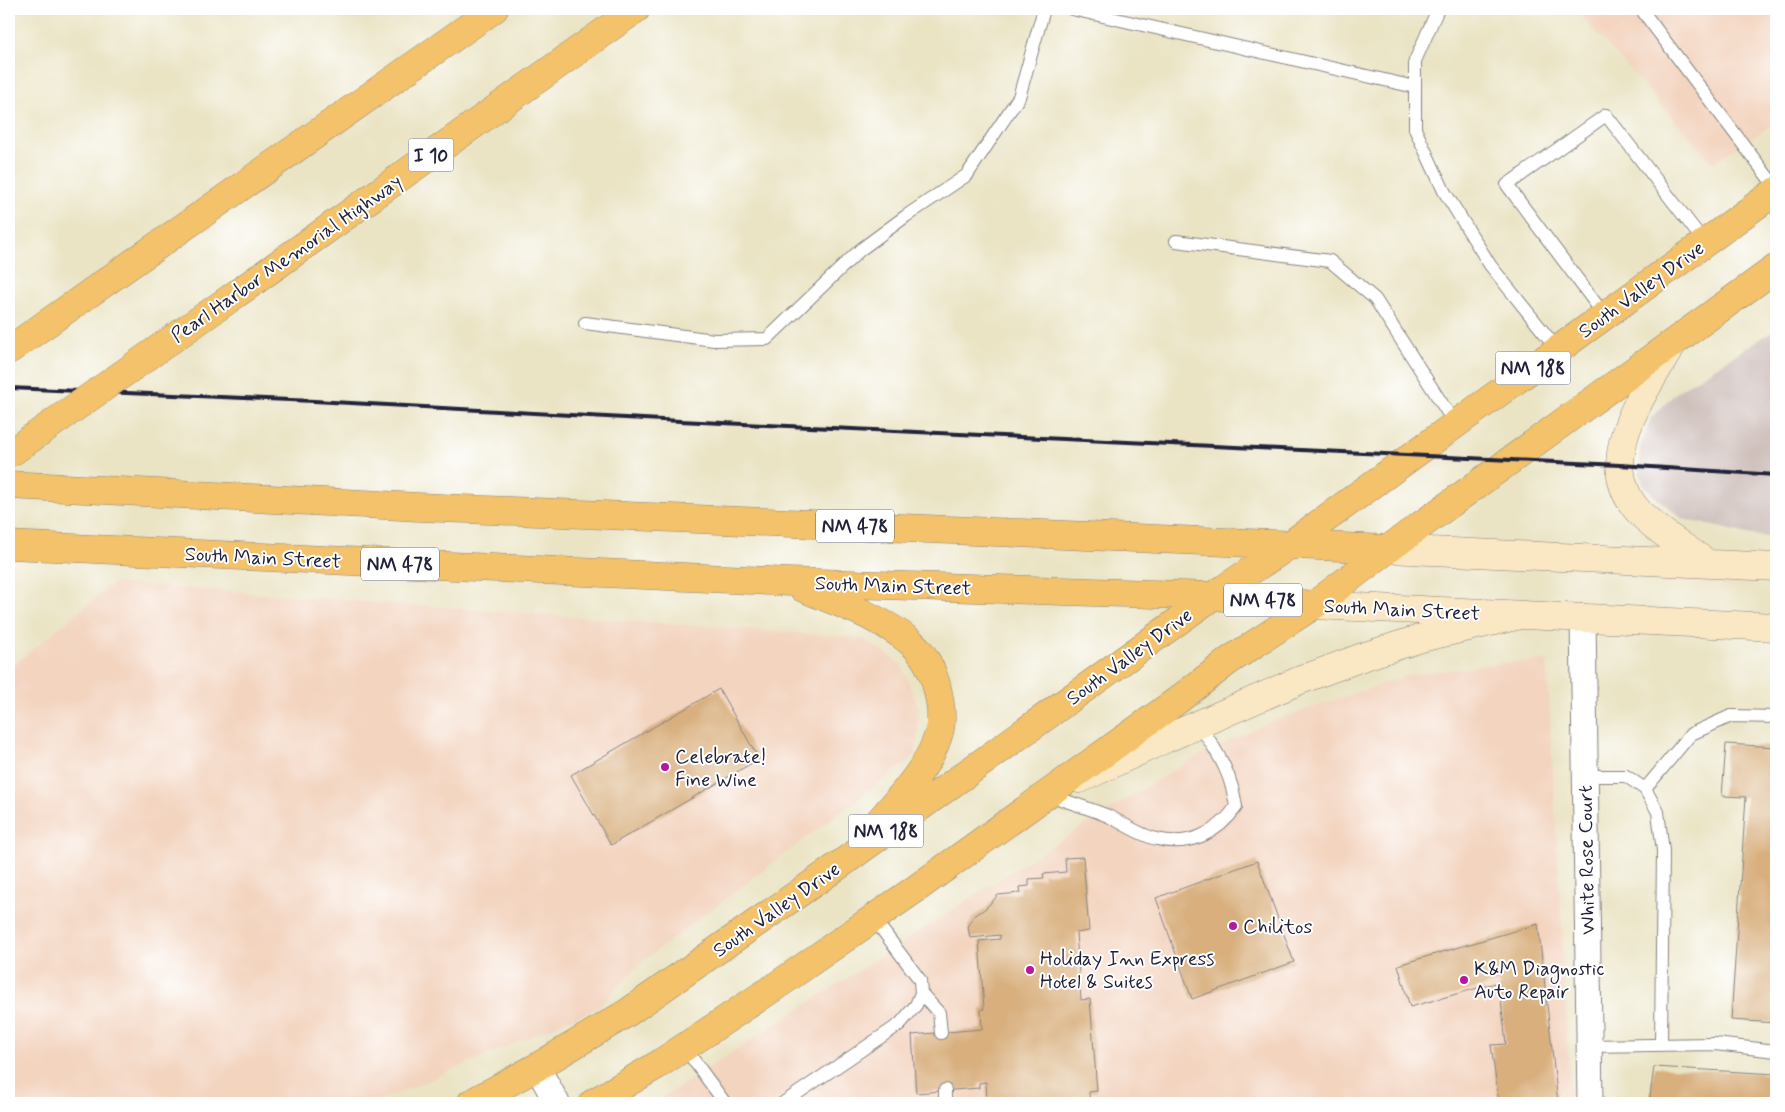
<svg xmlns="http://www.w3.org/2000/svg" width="1785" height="1112" viewBox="0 0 1785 1112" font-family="Mynerve,sans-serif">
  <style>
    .built { fill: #f3d4bf }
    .industrial { fill: #cfc0bb }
    .building { fill: #d8af7d }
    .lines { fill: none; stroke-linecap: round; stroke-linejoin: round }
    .service-casing { stroke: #868380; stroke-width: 14 }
    .minor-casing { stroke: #868380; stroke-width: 27 }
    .secondary-casing { stroke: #868380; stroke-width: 29 }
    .primary-casing { stroke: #868380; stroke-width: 29 }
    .motorway-casing { stroke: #868380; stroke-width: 29 }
    .service { stroke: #fff; stroke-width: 12 }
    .minor { stroke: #fff; stroke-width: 25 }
    .secondary { stroke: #fae7c3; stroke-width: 28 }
    .primary { stroke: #f3c26a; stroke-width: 28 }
    .motorway { stroke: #f3c26a; stroke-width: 28 }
    .rail { stroke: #22223b; stroke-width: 4 }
    .motorway-bridge-casing { stroke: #868380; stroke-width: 29; stroke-linecap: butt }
    .motorway-bridge { stroke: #f3c26a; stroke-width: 28 }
    .poi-dot { fill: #b5179e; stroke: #fff; stroke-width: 2 }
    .labels { text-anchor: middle; stroke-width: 4; stroke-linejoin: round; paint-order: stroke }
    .shield { fill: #fff; stroke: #646476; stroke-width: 1 }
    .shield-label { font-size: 19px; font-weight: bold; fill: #22223b }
    .street-label { font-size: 20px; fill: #22223b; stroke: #fff }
    .poi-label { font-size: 20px; fill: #22223b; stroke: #fff; text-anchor: start }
  </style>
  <rect width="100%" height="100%" fill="#fff"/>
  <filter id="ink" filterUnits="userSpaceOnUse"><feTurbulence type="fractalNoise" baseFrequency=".02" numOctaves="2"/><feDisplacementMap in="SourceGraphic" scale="10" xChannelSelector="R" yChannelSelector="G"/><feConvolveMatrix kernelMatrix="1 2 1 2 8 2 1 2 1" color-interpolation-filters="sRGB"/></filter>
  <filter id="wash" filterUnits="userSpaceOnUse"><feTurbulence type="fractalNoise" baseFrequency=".0096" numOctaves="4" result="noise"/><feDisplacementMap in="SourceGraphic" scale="20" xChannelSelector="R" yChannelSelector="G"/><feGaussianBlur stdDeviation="1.12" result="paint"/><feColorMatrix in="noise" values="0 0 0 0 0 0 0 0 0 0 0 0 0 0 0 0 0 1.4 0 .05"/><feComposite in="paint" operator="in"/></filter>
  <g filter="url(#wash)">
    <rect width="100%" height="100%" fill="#eae4c5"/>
    <!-- built -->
    <path class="built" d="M1575,9H1776V122L1713,163Z
      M114,583L862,638L901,664L919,709L916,755L643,961L597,1008L375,1103H9V669Z
      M1547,661L1571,1103H654L1072,833L1187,762L1270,722L1410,675L1503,663Z"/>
    <!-- industrial -->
    <path class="industrial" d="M1776,329V537L1756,536L1683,519L1657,498L1643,485L1640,473V446L1651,418L1678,391Z"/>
    <g id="blocks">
      <!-- building -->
      <path class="building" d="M719,689L759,759L611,845L571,775Z
        M1726,744L1776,747V1023L1731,1020L1746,797L1722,796Z
        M1083,857L1089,931L1076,933L1081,1000L1090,999L1097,1091L1089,1092L1090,1103H992V1101L987,1102L986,1082L979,1083V1088L916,1093L912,1035L982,1029L981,1009H984L979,941L1000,939V935L970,938L968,927L973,917L986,908L998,895L1020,893L1019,887L1029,886V879L1044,878L1043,874L1066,872L1065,858Z
        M1257,861L1294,962L1192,999L1156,898Z
        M1538,924L1558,1103H1499L1491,1045L1506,1044L1499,982L1410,1007L1398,965Z
        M1654,1067L1776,1074V1103H1649Z"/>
    </g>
  </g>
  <g filter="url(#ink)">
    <use href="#blocks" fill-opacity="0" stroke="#868380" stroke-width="1"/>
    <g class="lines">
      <!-- service casing -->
      <g class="service-casing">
        <path id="service" d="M1072,9L1415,87
          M1438,9L1415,61V129L1444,191L1490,265L1558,350
          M1641,9L1776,188
          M1176,241L1330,261L1375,299L1455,424
          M1605,316L1507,185L1606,115L1705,243
          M585,323L714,340L767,339L860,250L906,216L967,175L1019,97L1044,9
          M1585,776H1626L1645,789L1658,812L1663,851L1661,1045
          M1645,789L1691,734L1731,716L1776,717
          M1047,794C1067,802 1089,808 1108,816C1123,823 1141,836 1157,839C1189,847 1218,833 1236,807C1231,771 1218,754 1199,724
          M921,993L939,1013L941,1033
          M1589,1046L1715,1044L1776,1051
          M684,1047L725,1103
          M945,1090V1103
          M783,1103L900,1024L916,1005L921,993L920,980L874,919"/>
      </g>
      <!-- minor casing -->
      <g class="minor-casing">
        <path id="minor" d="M1583,617L1590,1103
          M537,1067L557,1103"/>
      </g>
      <!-- secondary casing -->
      <g class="secondary-casing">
        <path id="secondary" d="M1673,343C1645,391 1591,462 1640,513C1660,533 1686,548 1708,564
          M1388,549L1776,567
          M1314,605L1776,627
          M1080,779L1165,739L1298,681L1365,656L1425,637L1520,615"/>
      </g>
      <!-- primary casing -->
      <g class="primary-casing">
        <path id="primary" d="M9,485L419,507L1388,549
          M9,545L790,582L1213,596L1314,605
          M803,588C838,603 878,616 908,640C923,651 931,667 936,684C940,699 943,714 940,729C932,765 898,799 875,826
          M471,1103L537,1067L627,1013L845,861L1213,596L1291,544L1776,191
          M593,1103L659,1064L776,986L917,888L1178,700L1230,660L1314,605L1388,549L1776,268"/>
      </g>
      <!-- motorway casing -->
      <g class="motorway-casing">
        <path id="motorway" d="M225,302L636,9
          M9,350L494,9"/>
      </g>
      <!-- service -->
      <use href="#service" class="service"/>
      <!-- minor -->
      <use href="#minor" class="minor"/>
      <!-- secondary -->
      <use href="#secondary" class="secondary"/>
      <!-- primary -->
      <use href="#primary" class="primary"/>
      <!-- motorway -->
      <use href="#motorway" class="motorway"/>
      <!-- rail -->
      <path class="rail" d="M9,388L314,401L680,421L1620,465L1776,475"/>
      <!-- motorway-bridge casing -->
      <g class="motorway-bridge-casing">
        <path id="motorway-bridge" d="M9,454L225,302"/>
      </g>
      <!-- motorway-bridge -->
      <use href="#motorway-bridge" class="motorway-bridge"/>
    </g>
  </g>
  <!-- markers -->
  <g class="poi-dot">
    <circle cx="665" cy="767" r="5"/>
    <circle cx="1233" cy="926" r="5"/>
    <circle cx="1030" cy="970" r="5"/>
    <circle cx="1464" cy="980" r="5"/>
  </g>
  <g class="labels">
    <!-- shield labels -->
    <g class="shield">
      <rect x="408.5" y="138.5" width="45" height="33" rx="4"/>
      <rect x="1495.5" y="351.5" width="75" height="33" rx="4"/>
      <rect x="816" y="509.5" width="78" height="33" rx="4"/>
      <rect x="361" y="547.5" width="78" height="33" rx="4"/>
      <rect x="1224" y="583.5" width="78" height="33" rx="4"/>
      <rect x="848.5" y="814.5" width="75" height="33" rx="4"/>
    </g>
    <g class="shield-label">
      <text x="431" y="162">I 10</text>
      <text x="1533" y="375">NM 188</text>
      <text x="855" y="533">NM 478</text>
      <text x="400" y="571">NM 478</text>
      <text x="1263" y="607">NM 478</text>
      <text x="886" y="838">NM 188</text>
    </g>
    <!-- street labels -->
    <g class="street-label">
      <text transform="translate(286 258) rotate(-35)" y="7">Pearl Harbor Memorial Highway</text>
      <text transform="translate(1641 289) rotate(-36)" y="7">South Valley Drive</text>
      <text transform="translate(263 557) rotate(3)" y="7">South Main Street</text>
      <text transform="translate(893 585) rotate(2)" y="7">South Main Street</text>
      <text transform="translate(1402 609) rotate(3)" y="7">South Main Street</text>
      <text transform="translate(1129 656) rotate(-36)" y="7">South Valley Drive</text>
      <text transform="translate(1586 860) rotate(-91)" y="7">White Rose Court</text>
      <text transform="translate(776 909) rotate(-35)" y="7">South Valley Drive</text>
    </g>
    <!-- poi labels -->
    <g class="poi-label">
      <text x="675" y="763">Celebrate!<tspan x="675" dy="23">Fine Wine</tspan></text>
      <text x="1243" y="933">Chilitos</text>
      <text x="1040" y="965">Holiday Inn Express<tspan x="1040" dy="23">Hotel &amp; Suites</tspan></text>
      <text x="1474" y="975">K&amp;M Diagnostic<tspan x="1474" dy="23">Auto Repair</tspan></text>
    </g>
  </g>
  <!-- margin -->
  <rect width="1785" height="1112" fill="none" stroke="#fff" stroke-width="30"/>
</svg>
